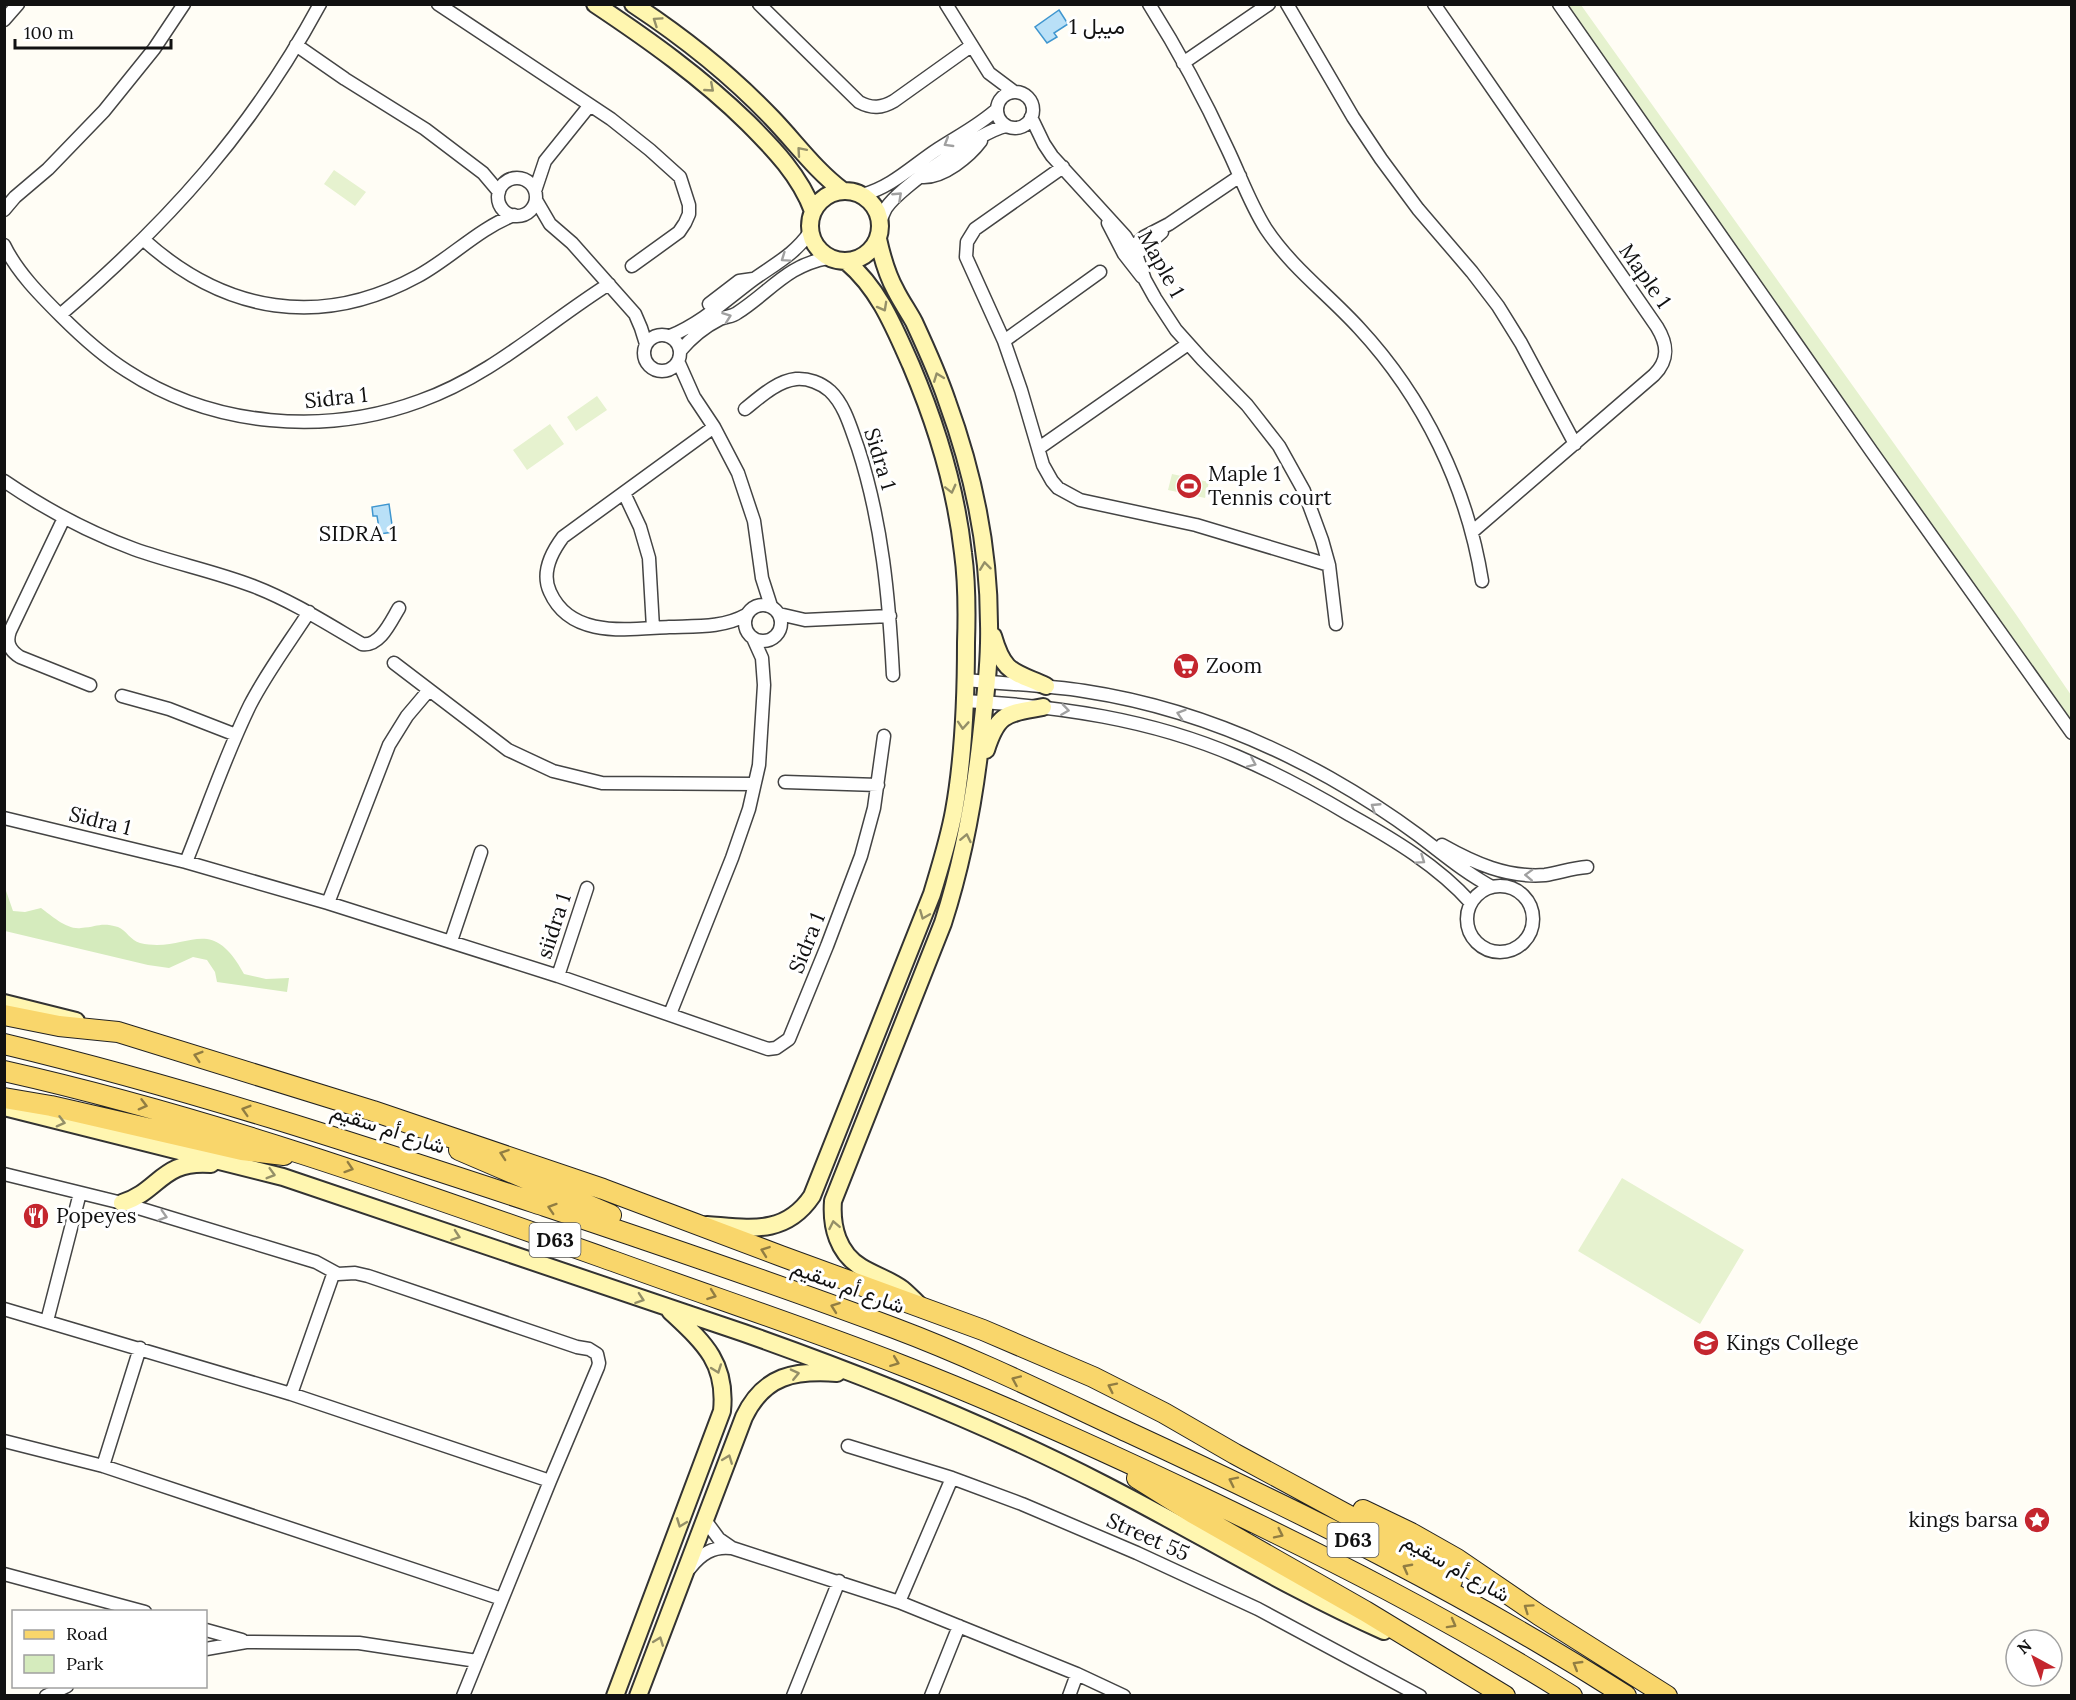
<svg xmlns="http://www.w3.org/2000/svg" width="2076" height="1700" viewBox="0 0 2076 1700" font-family="Lora,Vazirmatn,serif">
  <style>
    .green { fill: #d5ebbd }
    .pitch { fill: #e6f2cf }
    .water { fill: #b9e0f7; stroke: #3f96cf; stroke-width: 1.5 }
    .lines { fill: none; stroke-linecap: round; stroke-linejoin: round }
    .street-casing { stroke: #444; stroke-width: 15 }
    .secondary-casing { stroke: #333; stroke-width: 20 }
    .primary-casing { stroke: #222; stroke-width: 22 }
    .street { stroke: #fff; stroke-width: 12 }
    .secondary { stroke: #fff6b0; stroke-width: 16 }
    .primary { stroke: #f9d66b; stroke-width: 20 }
    .oneway { stroke: #948f68 }
    .oneway2 { stroke: #a0a0a0 }
    .oneway3 { stroke: #917d42 }
    .labels { text-anchor: middle; stroke-width: 6; stroke-linejoin: round; paint-order: stroke }
    .shield { fill: #fff; stroke: #585858; stroke-width: 1.5 }
    .shield-label { font-size: 20px; font-weight: bold; fill: #111 }
    .street-label { font-size: 21px; fill: #111; stroke: #fff }
    .poi-label { font-size: 21px; fill: #111; stroke: #fff; text-anchor: start }
    .neighbourhood-label { font-size: 22px; fill: #111; stroke: #fff }
  </style>
  <rect width="100%" height="100%" fill="#fffdf5"/>
  <!-- green -->
  <path class="green" d="M4,885L13,911L25,912L41,908C52,916 67,930 81,928C98,927 100,922 118,927C126,930 131,941 140,943C188,954 210,911 244,974L266,979L289,978L287,992L217,982L215,972L207,960L193,957L169,968L148,965L5,931Z"/>
  <!-- pitch -->
  <path class="pitch" d="M1553,5H1581L2015,613L2071,695V740Z
    M334,170L366,192L355,206L324,184Z
    M597,396L607,410L576,431L567,417Z
    M550,424L564,444L527,470L513,450Z
    M1172,474L1209,482L1205,498L1168,490Z
    M1622,1178L1744,1250L1700,1324L1578,1251Z"/>
  <!-- water -->
  <path class="water" d="M1059,10L1068,24L1054,33L1057,37L1047,43L1035,27Z
    M389,504L393,532L380,534L377,516H373L372,507Z"/>
  <g class="lines">
    <!-- street casing -->
    <g class="street-casing">
      <path id="street" d="M438,4L611,119L650,150L680,177L689,205V214L685,223L679,232L632,266
        M759,4L859,102C872,109 882,108 894,101L971,46
        M946,4L989,73L1013,91
        M1149,4C1178,50 1204,98 1227,148C1240,175 1250,204 1266,229C1292,268 1328,294 1359,328C1424,398 1467,487 1482,581
        M1287,4L1353,117L1381,159L1418,209L1472,272L1498,306L1521,343L1575,444
        M1434,4L1657,327C1668,345 1669,360 1654,375L1472,532
        M1559,4L1872,452L2072,733
        M4,20L18,4
        M296,45L345,79L425,129L483,173L499,192
        M1183,63L1269,4
        M997 110a18 18 0 1 1 36 0a18 18 0 1 1-36 0Z
        M1031,117L1044,144L1052,156L1125,236L1136,254L1145,280L1155,298L1176,330L1202,359L1247,405L1279,446L1304,491L1322,540L1329,565L1336,624
        M1063,167L975,229L967,242L966,257L1004,341L1021,390L1043,465L1052,481L1058,488L1080,500L1196,525L1329,565
        M924,177C944,177 969,157 981,141
        M498 197a19 19 0 1 1 38 0a19 19 0 1 1-38 0Z
        M535,191L545,161L590,105
        M862,195C892,187 912,166 938,149C958,136 978,126 996,110
        M536,200L550,224L572,243L635,314L641,328L646,344
        M4,210L15,197L48,169L104,111L154,49L184,4
        M880,221C882,217 884,212 886,208C901,186 981,131 1006,126
        M1108,223L1124,254L1142,277
        M144,240C225,313 321,329 418,276C451,258 478,229 514,215
        M4,245C17,272 40,295 61,316C81,336 103,356 127,371C213,427 325,436 420,401C491,376 547,323 609,284
        M1124,254L1144,237L1169,224L1240,176
        M1129,258L1142,250L1162,232
        M709,304L739,281L753,279
        M60,315C168,223 252,130 320,4
        M644 353a18 18 0 1 1 36 0a18 18 0 1 1-36 0Z
        M670,336C702,323 727,299 754,279C775,264 795,254 810,232
        M1004,341L1100,272
        M680,351C691,338 704,327 720,319C726,316 732,317 737,313C770,292 787,265 828,258
        M678,361L694,397L714,427L738,473L754,521L762,578L771,606
        M745,409C760,397 777,381 796,379C808,378 821,383 830,391C845,405 851,429 858,448C882,522 889,597 893,675
        M714,427L563,537C551,553 541,573 550,592C571,639 628,629 669,627C695,626 723,628 746,615
        M1039,448L1188,344
        M4,481C45,509 88,532 134,549C173,563 214,571 253,586C292,601 326,623 362,644C380,647 391,621 399,608
        M624,493L640,527L649,558L653,628
        M64,518L10,631C6,642 9,650 20,657L90,685
        M745 623a18 18 0 1 1 36 0a18 18 0 1 1-36 0Z
        M779,614L805,620L890,616
        M394,663L508,750L553,771L602,783L754,784
        M966,680C1005,684 1045,685 1084,691C1170,704 1255,736 1330,778C1360,795 1391,815 1418,835C1442,853 1465,873 1492,887
        M122,696L169,709L236,735
        M965,701C1058,706 1150,719 1236,756C1276,773 1313,793 1350,815C1393,839 1438,866 1471,903
        M785,782L878,785
        M4,818L186,862L328,903L558,976L768,1049L776,1048L789,1039L827,946L861,856L874,808L884,736
        M1442,845C1474,863 1507,878 1545,875C1559,873 1572,868 1587,867
        M186,862C207,810 225,756 250,705C267,672 289,643 309,612
        M1467 919a33 33 0 1 1 66 0a33 33 0 1 1-66 0Z
        M328,903L389,745L407,716L429,690
        M451,941L481,852
        M558,976L587,888
        M670,1014L732,858L749,809L759,765L764,685L762,658L753,638
        M4,1174L122,1203L316,1262L338,1274L355,1273L368,1276L577,1347L589,1349L597,1354L599,1363L598,1367L550,1481L463,1696
        M4,1309L291,1394L550,1481
        M47,1321L80,1193
        M291,1394L334,1272
        M4,1441L103,1466L502,1599
        M848,1446L952,1478L1022,1504L1137,1553L1258,1609L1420,1696
        M103,1466L140,1348
        M705,1520L719,1539L732,1548L899,1602L1077,1674L1124,1696
        M690,1568C701,1554 713,1546 731,1548
        M4,1574L145,1612
        M899,1602L952,1478
        M206,1630L242,1640
        M206,1649L246,1642L359,1643L477,1661
        M46,1696L67,1686
        M793,1696L839,1581
        M931,1696L959,1626
        M1069,1696L1077,1674"/>
    </g>
    <!-- secondary casing -->
    <g class="secondary-casing">
      <path id="secondary" d="M595,4C649,40 701,77 748,123C774,149 800,176 813,211
        M633,4C683,37 731,75 772,118C796,143 815,170 843,191
        M810 226a35 35 0 1 1 70 0a35 35 0 1 1-70 0Z
        M878,239C882,257 887,275 896,291C901,301 908,311 914,322C926,348 938,374 947,401C973,472 989,549 989,624C990,661 985,699 981,737C974,802 963,861 943,923L833,1201C831,1227 838,1253 861,1267C874,1275 890,1280 902,1289C908,1294 914,1300 919,1305
        M993,636C1004,674 1013,671 1046,686
        M986,750C998,712 1007,714 1043,707
        M4,1003L76,1021
        M4,1107L283,1177L744,1333C866,1376 988,1425 1103,1484C1197,1532 1287,1588 1384,1631
        M122,1203C160,1191 161,1160 211,1164
        M707,1225C749,1228 785,1236 812,1196L932,894C940,867 949,839 954,811C964,756 966,699 966,643C967,613 967,582 963,553C956,489 936,424 911,365C894,327 879,289 847,262
        M615,1696L722,1411C727,1362 703,1342 670,1311
        M638,1696L744,1417C764,1375 795,1370 837,1373"/>
    </g>
    <!-- primary casing -->
    <g class="primary-casing">
      <path id="primary" d="M4,1015L59,1026L118,1032L373,1111L603,1189L781,1256L983,1330L1093,1377L1164,1413L1235,1454L1366,1525L1422,1558L1452,1581
        M4,1044C188,1088 366,1147 545,1206C662,1245 779,1285 894,1328C974,1358 1051,1396 1128,1432C1299,1511 1467,1594 1626,1696
        M4,1071C213,1118 413,1190 613,1261C709,1296 806,1328 901,1365C1002,1404 1100,1449 1197,1495C1325,1556 1452,1620 1572,1696
        M4,1098L51,1106L242,1150L284,1155
        M459,1150L611,1215
        M1137,1478L1193,1513L1365,1611L1505,1696
        M1363,1510L1411,1533L1457,1559L1539,1615L1667,1696"/>
    </g>
    <!-- street -->
    <use href="#street" class="street"/>
    <!-- secondary -->
    <use href="#secondary" class="secondary"/>
    <!-- primary -->
    <use href="#primary" class="primary"/>
  </g>
  <!-- one-way arrows -->
  <defs><path id="oneway-chevron" d="M-2-3.5L2.5 0L-2 3.5" fill="none" stroke-width="1.6" stroke-linecap="round" stroke-linejoin="round" transform="scale(1.5)"/></defs>
  <g class="oneway">
    <use href="#oneway-chevron" transform="translate(657 21) rotate(-146)"/>
    <use href="#oneway-chevron" transform="translate(710 88) rotate(41)"/>
    <use href="#oneway-chevron" transform="translate(801 151) rotate(-131)"/>
    <use href="#oneway-chevron" transform="translate(883 307) rotate(61)"/>
    <use href="#oneway-chevron" transform="translate(938 377) rotate(-111)"/>
    <use href="#oneway-chevron" transform="translate(951 489) rotate(76)"/>
    <use href="#oneway-chevron" transform="translate(985 566) rotate(-97)"/>
    <use href="#oneway-chevron" transform="translate(963 725) rotate(94)"/>
    <use href="#oneway-chevron" transform="translate(966 838) rotate(-78)"/>
    <use href="#oneway-chevron" transform="translate(924 915) rotate(112)"/>
    <use href="#oneway-chevron" transform="translate(61 1122) rotate(15)"/>
    <use href="#oneway-chevron" transform="translate(271 1174) rotate(16)"/>
    <use href="#oneway-chevron" transform="translate(834 1225) rotate(-101)"/>
    <use href="#oneway-chevron" transform="translate(456 1236) rotate(19)"/>
    <use href="#oneway-chevron" transform="translate(640 1299) rotate(19)"/>
    <use href="#oneway-chevron" transform="translate(717 1369) rotate(70)"/>
    <use href="#oneway-chevron" transform="translate(795 1374) rotate(-13)"/>
    <use href="#oneway-chevron" transform="translate(728 1459) rotate(-69)"/>
    <use href="#oneway-chevron" transform="translate(681 1523) rotate(111)"/>
    <use href="#oneway-chevron" transform="translate(659 1641) rotate(-69)"/>
  </g>
  <g class="oneway2">
    <use href="#oneway-chevron" transform="translate(948 143) rotate(149)"/>
    <use href="#oneway-chevron" transform="translate(898 196) rotate(-43)"/>
    <use href="#oneway-chevron" transform="translate(785 258) rotate(145)"/>
    <use href="#oneway-chevron" transform="translate(727 317) rotate(-20)"/>
    <use href="#oneway-chevron" transform="translate(1065 710) rotate(8)"/>
    <use href="#oneway-chevron" transform="translate(1181 714) rotate(-162)"/>
    <use href="#oneway-chevron" transform="translate(1252 763) rotate(24)"/>
    <use href="#oneway-chevron" transform="translate(1375 807) rotate(-147)"/>
    <use href="#oneway-chevron" transform="translate(1421 860) rotate(34)"/>
    <use href="#oneway-chevron" transform="translate(1529 875) rotate(-178)"/>
    <use href="#oneway-chevron" transform="translate(163 1216) rotate(17)"/>
  </g>
  <g class="oneway3">
    <use href="#oneway-chevron" transform="translate(198 1056) rotate(-163)"/>
    <use href="#oneway-chevron" transform="translate(143 1105) rotate(15)"/>
    <use href="#oneway-chevron" transform="translate(246 1110) rotate(-163)"/>
    <use href="#oneway-chevron" transform="translate(504 1154) rotate(-161)"/>
    <use href="#oneway-chevron" transform="translate(349 1168) rotate(18)"/>
    <use href="#oneway-chevron" transform="translate(552 1208) rotate(-162)"/>
    <use href="#oneway-chevron" transform="translate(765 1251) rotate(-160)"/>
    <use href="#oneway-chevron" transform="translate(712 1295) rotate(20)"/>
    <use href="#oneway-chevron" transform="translate(835 1307) rotate(-160)"/>
    <use href="#oneway-chevron" transform="translate(895 1362) rotate(21)"/>
    <use href="#oneway-chevron" transform="translate(1016 1380) rotate(-156)"/>
    <use href="#oneway-chevron" transform="translate(1112 1387) rotate(-154)"/>
    <use href="#oneway-chevron" transform="translate(1233 1481) rotate(-154)"/>
    <use href="#oneway-chevron" transform="translate(1279 1534) rotate(26)"/>
    <use href="#oneway-chevron" transform="translate(1407 1568) rotate(-152)"/>
    <use href="#oneway-chevron" transform="translate(1528 1608) rotate(-145)"/>
    <use href="#oneway-chevron" transform="translate(1452 1624) rotate(29)"/>
    <use href="#oneway-chevron" transform="translate(1577 1665) rotate(-149)"/>
  </g>
  <!-- icons -->
  <defs>
    <g id="stadium-disc" transform="scale(1.35)"><circle r="9.5" fill="#c4262e" stroke="#fff"/><path d="M0-5a6.5 5 0 1 0 0 10a6.5 5 0 1 0 0-10ZM-3.5-1.8h7v3.6h-7Z" fill="#fff"/></g>
    <g id="supermarket-disc" transform="scale(1.35)"><circle r="9.5" fill="#c4262e" stroke="#fff"/><path d="M-6-5.5h2.5l.6 2H6L4.5 2H-2.5L-4.4-4H-6ZM-1.5 3.2a1.3 1.3 0 1 0 .1 0ZM3 3.2a1.3 1.3 0 1 0 .1 0Z" fill="#fff"/></g>
    <g id="restaurant-disc" transform="scale(1.35)"><circle r="9.5" fill="#c4262e" stroke="#fff"/><path d="M-5-6h1v4h1v-4h1v4h1v-4h1v5L-1.5 .5V6h-2V.5L-5-1ZM5-6V6H3V1.5H1.5Q1.5-4 5-6Z" fill="#fff"/></g>
    <g id="university-disc" transform="scale(1.35)"><circle r="9.5" fill="#c4262e" stroke="#fff"/><path d="M0-5L7-2L0 1L-7-2ZM-4 1L0 2.5L4 1V4Q0 6-4 4Z" fill="#fff"/></g>
    <g id="sight-disc" transform="scale(1.35)"><circle r="9.5" fill="#c4262e" stroke="#fff"/><path d="M0-6L1.8-2.2L6-1.7L2.9 1.2L3.7 5.4L0 3.3L-3.7 5.4L-2.9 1.2L-6-1.7L-1.8-2.2Z" fill="#fff"/></g>
  </defs>
  <g fill-rule="evenodd">
    <use href="#stadium-disc" x="1189" y="486"/>
    <use href="#supermarket-disc" x="1186" y="666"/>
    <use href="#restaurant-disc" x="36" y="1216"/>
    <use href="#university-disc" x="1706" y="1343"/>
    <use href="#sight-disc" x="2037" y="1520"/>
  </g>
  <g class="labels">
    <!-- shield labels -->
    <g class="shield">
      <rect x="529.5" y="1223" width="51" height="34" rx="4.5"/>
      <rect x="1327.5" y="1523" width="51" height="34" rx="4.5"/>
    </g>
    <g class="shield-label">
      <text x="555" y="1247">D63</text>
      <text x="1353" y="1547">D63</text>
    </g>
    <!-- street labels -->
    <g class="street-label">
      <text transform="translate(1161 264) rotate(61)" y="7">Maple 1</text>
      <text transform="translate(1645 276) rotate(55)" y="7">Maple 1</text>
      <text transform="translate(336 398) rotate(-6)" y="7">Sidra 1</text>
      <text transform="translate(880 459) rotate(73)" y="7">Sidra 1</text>
      <text transform="translate(100 821) rotate(14)" y="7">Sidra 1</text>
      <text transform="translate(554 926) rotate(-72)" y="7">siidra 1</text>
      <text transform="translate(807 943) rotate(-68)" y="7">Sidra 1</text>
      <text transform="translate(388 1129) rotate(18)" y="7">شارع أم سقيم</text>
      <text transform="translate(848 1287) rotate(20)" y="7">شارع أم سقيم</text>
      <text transform="translate(1148 1537) rotate(24)" y="7">Street 55</text>
      <text transform="translate(1456 1568) rotate(29)" y="7">شارع أم سقيم</text>
    </g>
    <!-- poi labels -->
    <g class="poi-label">
      <text x="1208" y="481">Maple 1<tspan x="1208" dy="24">Tennis court</tspan></text>
      <text x="1206" y="673">Zoom</text>
      <text x="56" y="1223">Popeyes</text>
      <text x="1726" y="1350">Kings College</text>
      <text x="2018" y="1527" text-anchor="end">kings barsa</text>
    </g>
    <!-- neighbourhood labels -->
    <g class="neighbourhood-label">
      <text x="1097" y="34">ميبل 1</text>
      <text x="358" y="541">SIDRA 1</text>
    </g>
  </g>
  <!-- border -->
  <rect width="2076" height="1700" fill="none" stroke="#111111" stroke-width="12"/>
  <!-- legend -->
  <rect x="12" y="1610" width="195" height="78" fill="#ffffff" stroke="#a0a0a0" stroke-width="1.5"/>
  <rect x="24" y="1630" width="30" height="9" fill="#f9d66b" stroke="#a0a0a0" stroke-width="1.5"/>
  <text x="66" y="1640" font-size="18" fill="#111111">Road</text>
  <rect x="24" y="1655" width="30" height="18" fill="#d5ebbd" stroke="#a0a0a0" stroke-width="1.5"/>
  <text x="66" y="1670" font-size="18" fill="#111111">Park</text>
  <!-- north arrow -->
  <g transform="translate(2034 1658) rotate(319)"><circle r="28" fill="#ffffff" stroke="#a0a0a0" stroke-width="1.5"/>
  <path d="M0-4.5L10 22L0 15L-10 22Z" fill="#c4262e"/>
  <text y="-9" font-size="16" font-weight="bold" text-anchor="middle" fill="#111111">N</text>
  </g>
  <!-- scale -->
  <path d="M15 39v9h156v-9" fill="none" stroke="#111111" stroke-width="3"/>
  <text x="24" y="39" font-size="18" fill="#111111" stroke="#ffffff" stroke-width="4.5" paint-order="stroke">100 m</text>
</svg>
